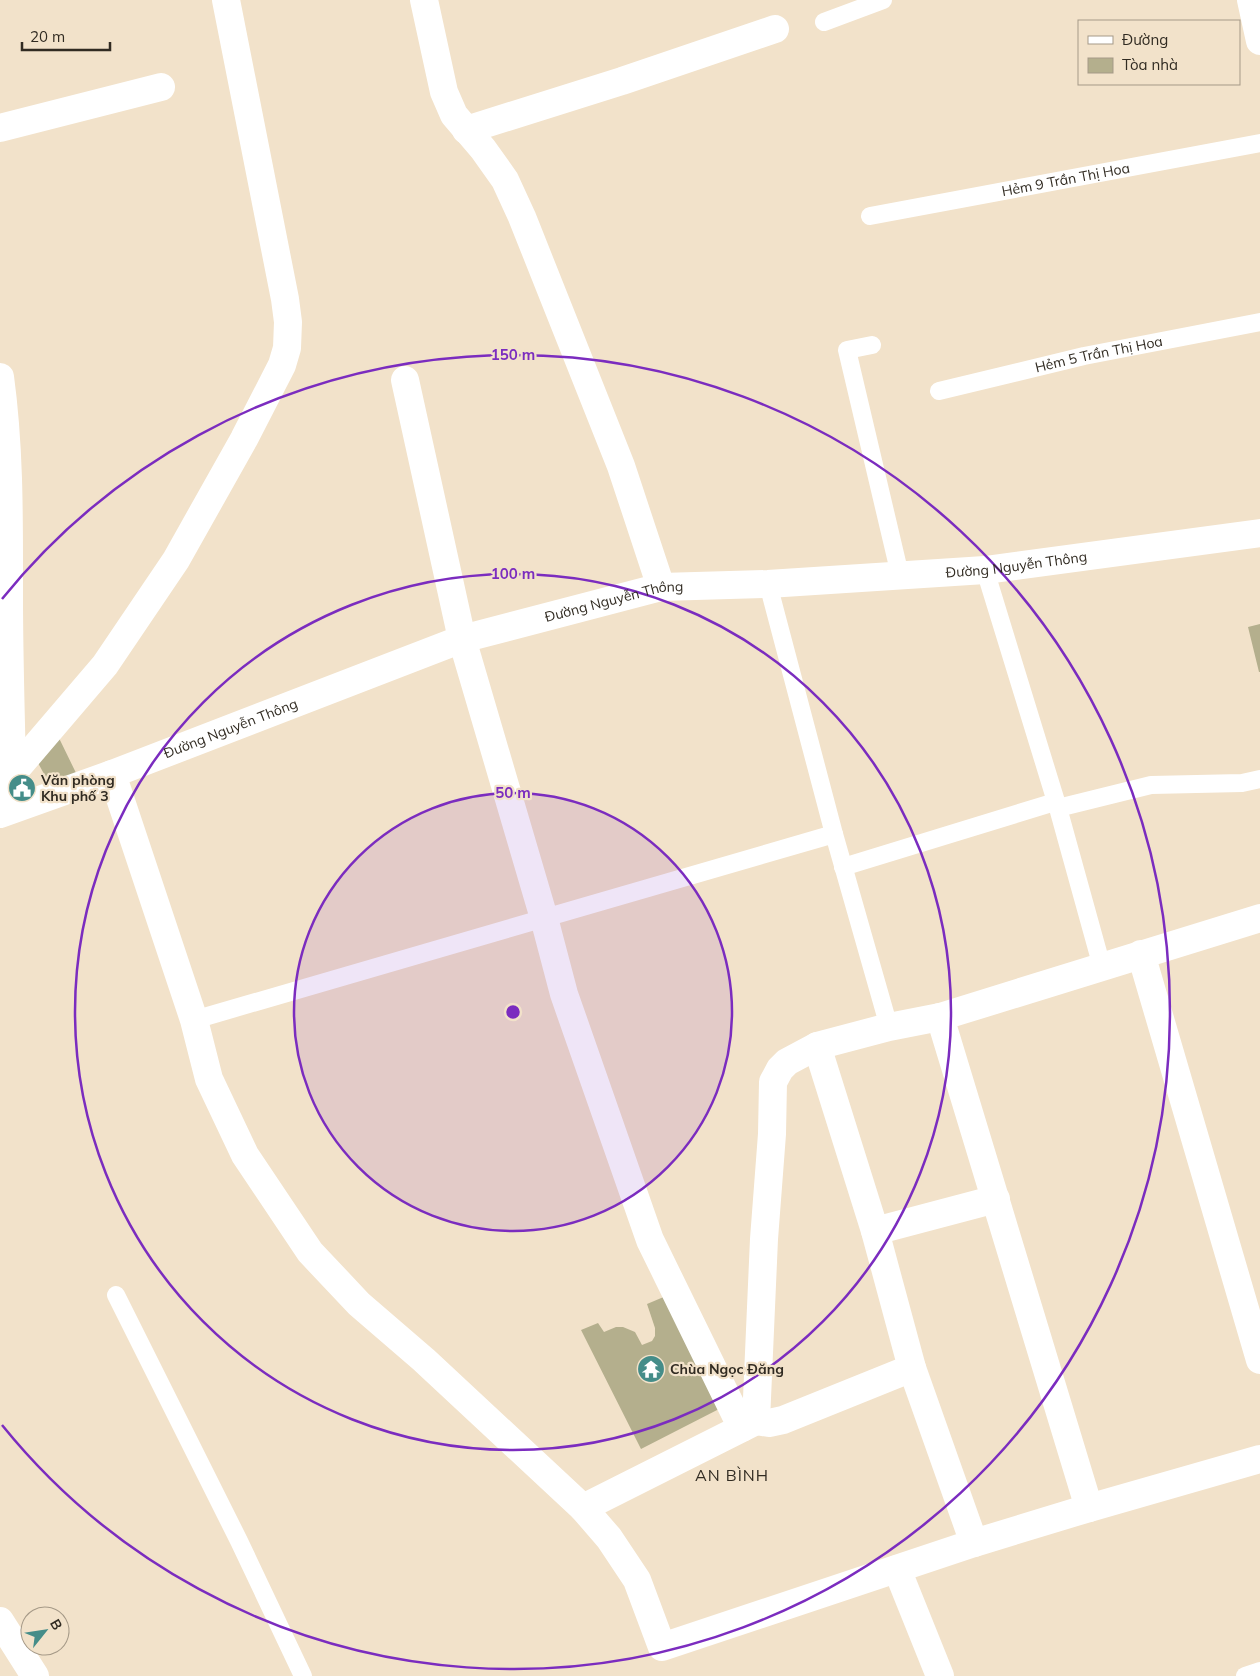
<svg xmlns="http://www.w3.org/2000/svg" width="1260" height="1676" viewBox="0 0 1260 1676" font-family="Mulish,sans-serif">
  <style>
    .building { fill: #b4af8d }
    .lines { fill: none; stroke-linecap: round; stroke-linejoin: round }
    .lane { stroke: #fff; stroke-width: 18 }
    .street { stroke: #fff; stroke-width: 28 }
    .ring { fill: none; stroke: #7b2cbf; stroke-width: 2.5 }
    .labels { text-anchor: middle; stroke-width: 4.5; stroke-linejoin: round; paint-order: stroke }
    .street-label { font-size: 14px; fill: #312b22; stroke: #f2e2ca }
    .poi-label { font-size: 14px; font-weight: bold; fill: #312b22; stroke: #f2e2ca; text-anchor: start }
    .quarter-label { font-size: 16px; letter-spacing: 1px; fill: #312b22; stroke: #f2e2ca }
    .centre { fill: #7b2cbf; stroke: #f2e2ca; stroke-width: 2.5 }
    .ring-label { font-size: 15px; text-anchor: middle; font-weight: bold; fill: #7b2cbf; stroke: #f2e2ca; stroke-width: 4.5; stroke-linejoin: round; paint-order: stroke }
  </style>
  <rect width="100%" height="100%" fill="#f2e2ca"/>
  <!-- building -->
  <path class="building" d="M1260,624V672H1259L1248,627Z
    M58,736L77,775L50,785L37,761Z
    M666,1296L721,1408L641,1449L581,1330L598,1323L604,1332L616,1327H623L635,1332L642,1345L652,1341L655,1336V1328L647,1304Z"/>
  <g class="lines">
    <!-- lane -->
    <g class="lane">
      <path d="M824,22L883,0"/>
      <path id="s1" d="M870,216L1260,143"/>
      <path d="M872,345L847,350L900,575"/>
      <path id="s2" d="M939,391L1084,356L1260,322"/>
      <path d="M985,570L1058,808L1102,967"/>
      <path d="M768,584L834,834L889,1027"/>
      <path d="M1058,808L1151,785L1242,783L1260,779"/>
      <path d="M843,867L1055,802"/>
      <path d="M194,1020L834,834"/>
      <path d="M116,1295L239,1541L303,1676"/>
      <path d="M1245,1676L1260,1671"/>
    </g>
    <!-- street -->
    <g class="street">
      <path d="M424,0L444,92L454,115L483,149L505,180L522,217L621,466L661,587"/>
      <path d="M1251,0L1260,41"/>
      <path d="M0,128L161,87"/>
      <path d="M466,130L622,81L775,29"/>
      <path d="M0,377C10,450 9,525 9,598C9,657 11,715 12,774"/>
      <path d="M405,380L462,639L544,918L564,994L650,1240L742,1428"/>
      <path d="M112,774L194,1020L209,1079L245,1155L310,1252L359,1304L424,1360L583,1508L609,1538L637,1580L662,1647L974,1543L1089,1508L1260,1459"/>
      <path d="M0,788L105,665L176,560L244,439L282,365L287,348L288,322L285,299L226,0"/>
      <path id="s3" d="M0,814L112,774L462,639L661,587L768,584L985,570L1260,533"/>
      <path d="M1141,954L1260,1360"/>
      <path d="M940,1017L1089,1508"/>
      <path d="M817,1046L875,1231L912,1368L974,1543"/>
      <path d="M875,1231L996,1199"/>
      <path d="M756,1421L769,1423L783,1420L912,1368"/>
      <path d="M583,1508L756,1421L764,1239L772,1134L773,1082L780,1069L787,1062L817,1046L889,1027L940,1017L1260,918"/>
      <path d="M897,1569L940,1676"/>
      <path d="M0,1621L35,1676"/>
    </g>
  </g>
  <!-- distance rings -->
  <circle cx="513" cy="1012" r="219" fill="#7b2cbf" fill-opacity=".12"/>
  <g class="ring">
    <circle cx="513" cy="1012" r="219"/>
    <circle cx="513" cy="1012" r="438"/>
    <path d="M2 599A657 657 0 1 1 2 1425"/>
  </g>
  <!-- icons -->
  <defs>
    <g id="civic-disc" transform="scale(1.4375)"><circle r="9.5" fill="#458d89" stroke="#f2e2ca"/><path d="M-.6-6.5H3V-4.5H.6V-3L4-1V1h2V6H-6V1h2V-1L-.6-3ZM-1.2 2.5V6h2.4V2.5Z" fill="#fff"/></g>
    <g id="temple-disc" transform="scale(1.4375)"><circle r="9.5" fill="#458d89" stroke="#f2e2ca"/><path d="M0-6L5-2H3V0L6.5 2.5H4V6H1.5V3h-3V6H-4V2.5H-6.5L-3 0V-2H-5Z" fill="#fff"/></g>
  </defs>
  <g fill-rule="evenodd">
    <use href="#civic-disc" x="22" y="788"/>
    <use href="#temple-disc" x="651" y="1369"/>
  </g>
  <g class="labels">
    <!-- street labels -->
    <g class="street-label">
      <text dy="5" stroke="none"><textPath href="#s1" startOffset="199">Hẻm 9 Trần Thị Hoa</textPath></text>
      <text dy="5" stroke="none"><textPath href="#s2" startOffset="164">Hẻm 5 Trần Thị Hoa</textPath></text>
      <text dy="5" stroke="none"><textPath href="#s3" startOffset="1056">Đường Nguyễn Thông</textPath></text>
      <text dy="5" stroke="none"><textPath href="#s3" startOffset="651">Đường Nguyễn Thông</textPath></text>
      <text dy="5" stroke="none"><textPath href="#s3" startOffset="246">Đường Nguyễn Thông</textPath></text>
    </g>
    <!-- poi labels -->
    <g class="poi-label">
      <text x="41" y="785">Văn phòng<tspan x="41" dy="16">Khu phố 3</tspan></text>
      <text x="670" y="1374">Chùa Ngọc Đăng</text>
    </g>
    <!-- quarter labels -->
    <g class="quarter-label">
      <text x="732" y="1481">AN BÌNH</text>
    </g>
  </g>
  <circle cx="513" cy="1012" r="8" class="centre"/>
  <g class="ring-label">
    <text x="513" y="360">150 m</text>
    <text x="513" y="579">100 m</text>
    <text x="513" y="798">50 m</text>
  </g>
  <!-- legend -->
  <rect x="1078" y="20" width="162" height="65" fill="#f2e2ca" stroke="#a59987"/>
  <rect x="1088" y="36" width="25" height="8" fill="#ffffff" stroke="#a59987"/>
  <text x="1122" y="45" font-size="15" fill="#312b22">Đường</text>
  <rect x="1088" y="58" width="25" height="15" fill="#b4af8d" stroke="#a59987"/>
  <text x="1122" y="70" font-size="15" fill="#312b22">Tòa nhà</text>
  <!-- north arrow -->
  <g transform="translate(45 1631) rotate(60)"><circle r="24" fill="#f2e2ca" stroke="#a59987"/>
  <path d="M0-4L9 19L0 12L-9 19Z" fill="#458d89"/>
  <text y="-8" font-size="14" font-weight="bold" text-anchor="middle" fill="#312b22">B</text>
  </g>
  <!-- scale -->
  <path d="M22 42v8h88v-8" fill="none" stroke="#312b22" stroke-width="2.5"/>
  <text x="30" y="42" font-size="15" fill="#312b22" stroke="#f2e2ca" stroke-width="4" paint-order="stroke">20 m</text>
</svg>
